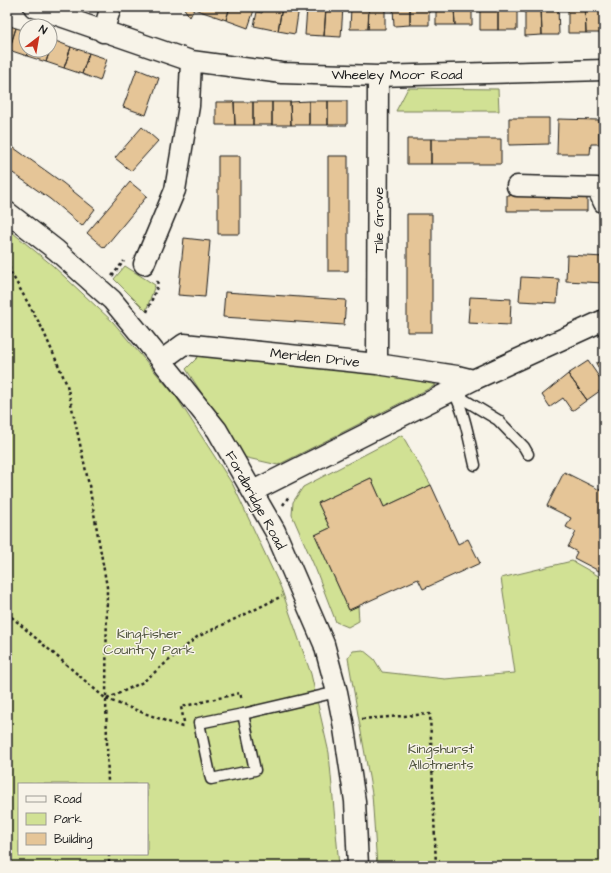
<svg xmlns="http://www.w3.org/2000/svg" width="611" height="873" viewBox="0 0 611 873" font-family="'Architects Daughter',sans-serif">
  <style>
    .green { fill: #d1e194; stroke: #767e58; fill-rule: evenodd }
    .building { fill: #e5c597; stroke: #1c1c1c }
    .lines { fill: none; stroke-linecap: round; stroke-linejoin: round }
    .lane-casing { stroke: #1c1c1c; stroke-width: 13 }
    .street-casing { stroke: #1c1c1c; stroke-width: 23 }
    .path { stroke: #1c1c1c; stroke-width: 2.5; stroke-dasharray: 3 3; stroke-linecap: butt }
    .lane { stroke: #f7f3e8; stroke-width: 10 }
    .street { stroke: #f7f3e8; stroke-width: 20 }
    .labels { text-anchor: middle; stroke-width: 3; stroke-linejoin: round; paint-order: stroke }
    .street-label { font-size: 14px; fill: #1c1c1c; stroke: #f7f3e8 }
    .park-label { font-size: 14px; fill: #525740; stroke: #f7f3e8 }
  </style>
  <rect width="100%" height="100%" fill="#f7f3e8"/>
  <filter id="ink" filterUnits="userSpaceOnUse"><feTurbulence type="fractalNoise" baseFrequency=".025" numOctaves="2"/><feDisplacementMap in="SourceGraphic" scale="8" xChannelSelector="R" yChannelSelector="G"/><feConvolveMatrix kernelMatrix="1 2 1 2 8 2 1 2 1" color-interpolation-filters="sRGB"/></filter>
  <g filter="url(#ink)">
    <!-- green -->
    <path class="green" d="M408,88L498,89L499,111H396Z
      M7,228L52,265L113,322L177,398L233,485L281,588L311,674L329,753L339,866H7ZM19,784H147V854H19Z
      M125,266L155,285L146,311L114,279Z
      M201,354L367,369L436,385L278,465L243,457L186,369Z
      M402,435L431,485L384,507L371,478L318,503L330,528L315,535L349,610L358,606L359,621L348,627L336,622L316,570L292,515L293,502L303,487Z
      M572,561L604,579V866H377L372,794L348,658L353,651L363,650L374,659L382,672L445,679L515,673L501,578Z"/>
    <!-- building -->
    <path class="building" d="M183,7H195L190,17Z
      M195,7H230L226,20L194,9Z
      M230,7H255L248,28L226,20Z
      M263,7H282L278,31L254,26L257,12L262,13Z
      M282,7H299L295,34L278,31Z
      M326,7H343L341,37L324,36Z
      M351,7H369L368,29H350Z
      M369,7H385V29H368Z
      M393,7H410V25L394,26Z
      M410,7H429V25H410Z
      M436,7H454L455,25H436Z
      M454,7H472V25H455Z
      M480,7H498V30H480Z
      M498,7H517V30H498Z
      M525,7H541L542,35L525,36Z
      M541,7H558L559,35H542Z
      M568,7H585L586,33H568Z
      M585,7H604V33H586Z
      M307,8L326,9L324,36L305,35Z
      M7,25L16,28L9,50L7,49Z
      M16,28L26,31V50H29L27,56L9,50Z
      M53,40L71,47L64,68L46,62Z
      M71,47L89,53L82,74L64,68Z
      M29,50H50L46,62L27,56Z
      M89,53L107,59L100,81L82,74Z
      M137,69L159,78L146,115L123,107Z
      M309,101H328V125H309Z
      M309,101V125H291L290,102Z
      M328,101H347V125H328Z
      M216,102H234L235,125H216Z
      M234,102H253V125H235Z
      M253,102H272V125H253Z
      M272,102H290L291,125H272Z
      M509,118H549V144L509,145Z
      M558,119L599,120V144H591L590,154H557Z
      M142,127L158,141L131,171L115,158Z
      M407,139H431V164H407Z
      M431,139H501V164H431Z
      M7,143L63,183L95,209L82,226L50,199L7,169Z
      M218,156H240V234H218Z
      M328,156H348V271H328Z
      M130,182L147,196L104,248L87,233Z
      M507,195H587V211H507Z
      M407,214H432V332H407Z
      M184,238L210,241L205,297L178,295Z
      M567,255L604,257V283L566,281Z
      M521,277L559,279L557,303L519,301Z
      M225,292L346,300L344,325L223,317Z
      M470,297L511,299L510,325L468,323Z
      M588,361L604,384V388L587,400L568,374Z
      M604,362V379L596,363Z
      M568,374L587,400L572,411L563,398L550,407L542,395Z
      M564,472L604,492V565L601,572L574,558L577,552L568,547L576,532L566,527L571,518L547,506Z
      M371,478L384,507L431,485L458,544L468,539L480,563L423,589L418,579L349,610L315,535L330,528L318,503Z"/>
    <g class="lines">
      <!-- lane casing -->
      <g class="lane-casing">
        <path id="lane" d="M460,386L463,399L498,420L524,447L528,454
          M454,392C465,414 469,440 475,465
          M243,714L255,770L211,779L199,723L243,714L337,692"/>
      </g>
      <!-- street casing -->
      <g class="street-casing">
        <path id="street" d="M34,7L191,61L282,73L378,76L604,70
          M103,32L111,7
          M517,186L597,188L604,203
          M7,212L56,250L112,300L145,340L217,430L275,531L324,644L337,692L343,722L355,801L358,866
          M144,264L175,190L189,106L191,61
          M162,360L184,344L377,364L457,376L473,380
          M377,364L378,76
          M253,491L473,380L604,320"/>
      </g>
      <!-- path -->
      <path class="path" d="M7,243L10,271L42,328L67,385L89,485L107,587L106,699L185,728
        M112,276L124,261
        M147,312L157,287L158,278
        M283,505L289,496
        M7,613L106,699L108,784
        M107,699L143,682L197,637L252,611L282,596
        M362,719L430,714L436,866
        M184,722L181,707L240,693L242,700
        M109,854V866"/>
      <!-- lane -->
      <use href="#lane" class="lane"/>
      <!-- street -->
      <use href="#street" class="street"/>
    </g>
  </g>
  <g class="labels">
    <!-- street labels -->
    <g class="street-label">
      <text x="397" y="79">Wheeley Moor Road</text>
      <text transform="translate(378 220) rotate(-90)" y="5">Tile Grove</text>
      <text transform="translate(315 357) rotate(6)" y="5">Meriden Drive</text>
      <text transform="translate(256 500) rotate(61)" y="5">Fordbridge Road</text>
    </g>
    <!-- park labels -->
    <g class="park-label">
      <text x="149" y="638">Kingfisher<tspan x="149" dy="16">Country Park</tspan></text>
      <text x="441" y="753">Kingshurst<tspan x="441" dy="16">Allotments</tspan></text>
    </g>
  </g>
  <!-- margin -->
  <rect width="611" height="873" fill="none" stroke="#f7f3e8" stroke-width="24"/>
  <rect x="12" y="12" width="587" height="849" fill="none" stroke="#1c1c1c" stroke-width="1.5" filter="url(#ink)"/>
  <!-- legend -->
  <rect x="18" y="783" width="130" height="72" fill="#f7f3e8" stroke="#9f9d96"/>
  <rect x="26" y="796" width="20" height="6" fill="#f7f3e8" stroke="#9f9d96"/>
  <text x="54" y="803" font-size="12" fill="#1c1c1c">Road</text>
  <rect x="26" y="813" width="20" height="12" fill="#d1e194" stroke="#9f9d96"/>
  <text x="54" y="823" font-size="12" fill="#1c1c1c">Park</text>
  <rect x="26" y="833" width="20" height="12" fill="#e5c597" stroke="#9f9d96"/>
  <text x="54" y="843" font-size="12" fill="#1c1c1c">Building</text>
  <!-- north arrow -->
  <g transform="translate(38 38) rotate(31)"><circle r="19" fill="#f7f3e8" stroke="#9f9d96"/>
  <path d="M0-3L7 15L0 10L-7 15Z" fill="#c8321e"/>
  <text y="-6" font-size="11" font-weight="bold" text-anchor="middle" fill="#1c1c1c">N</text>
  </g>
</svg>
